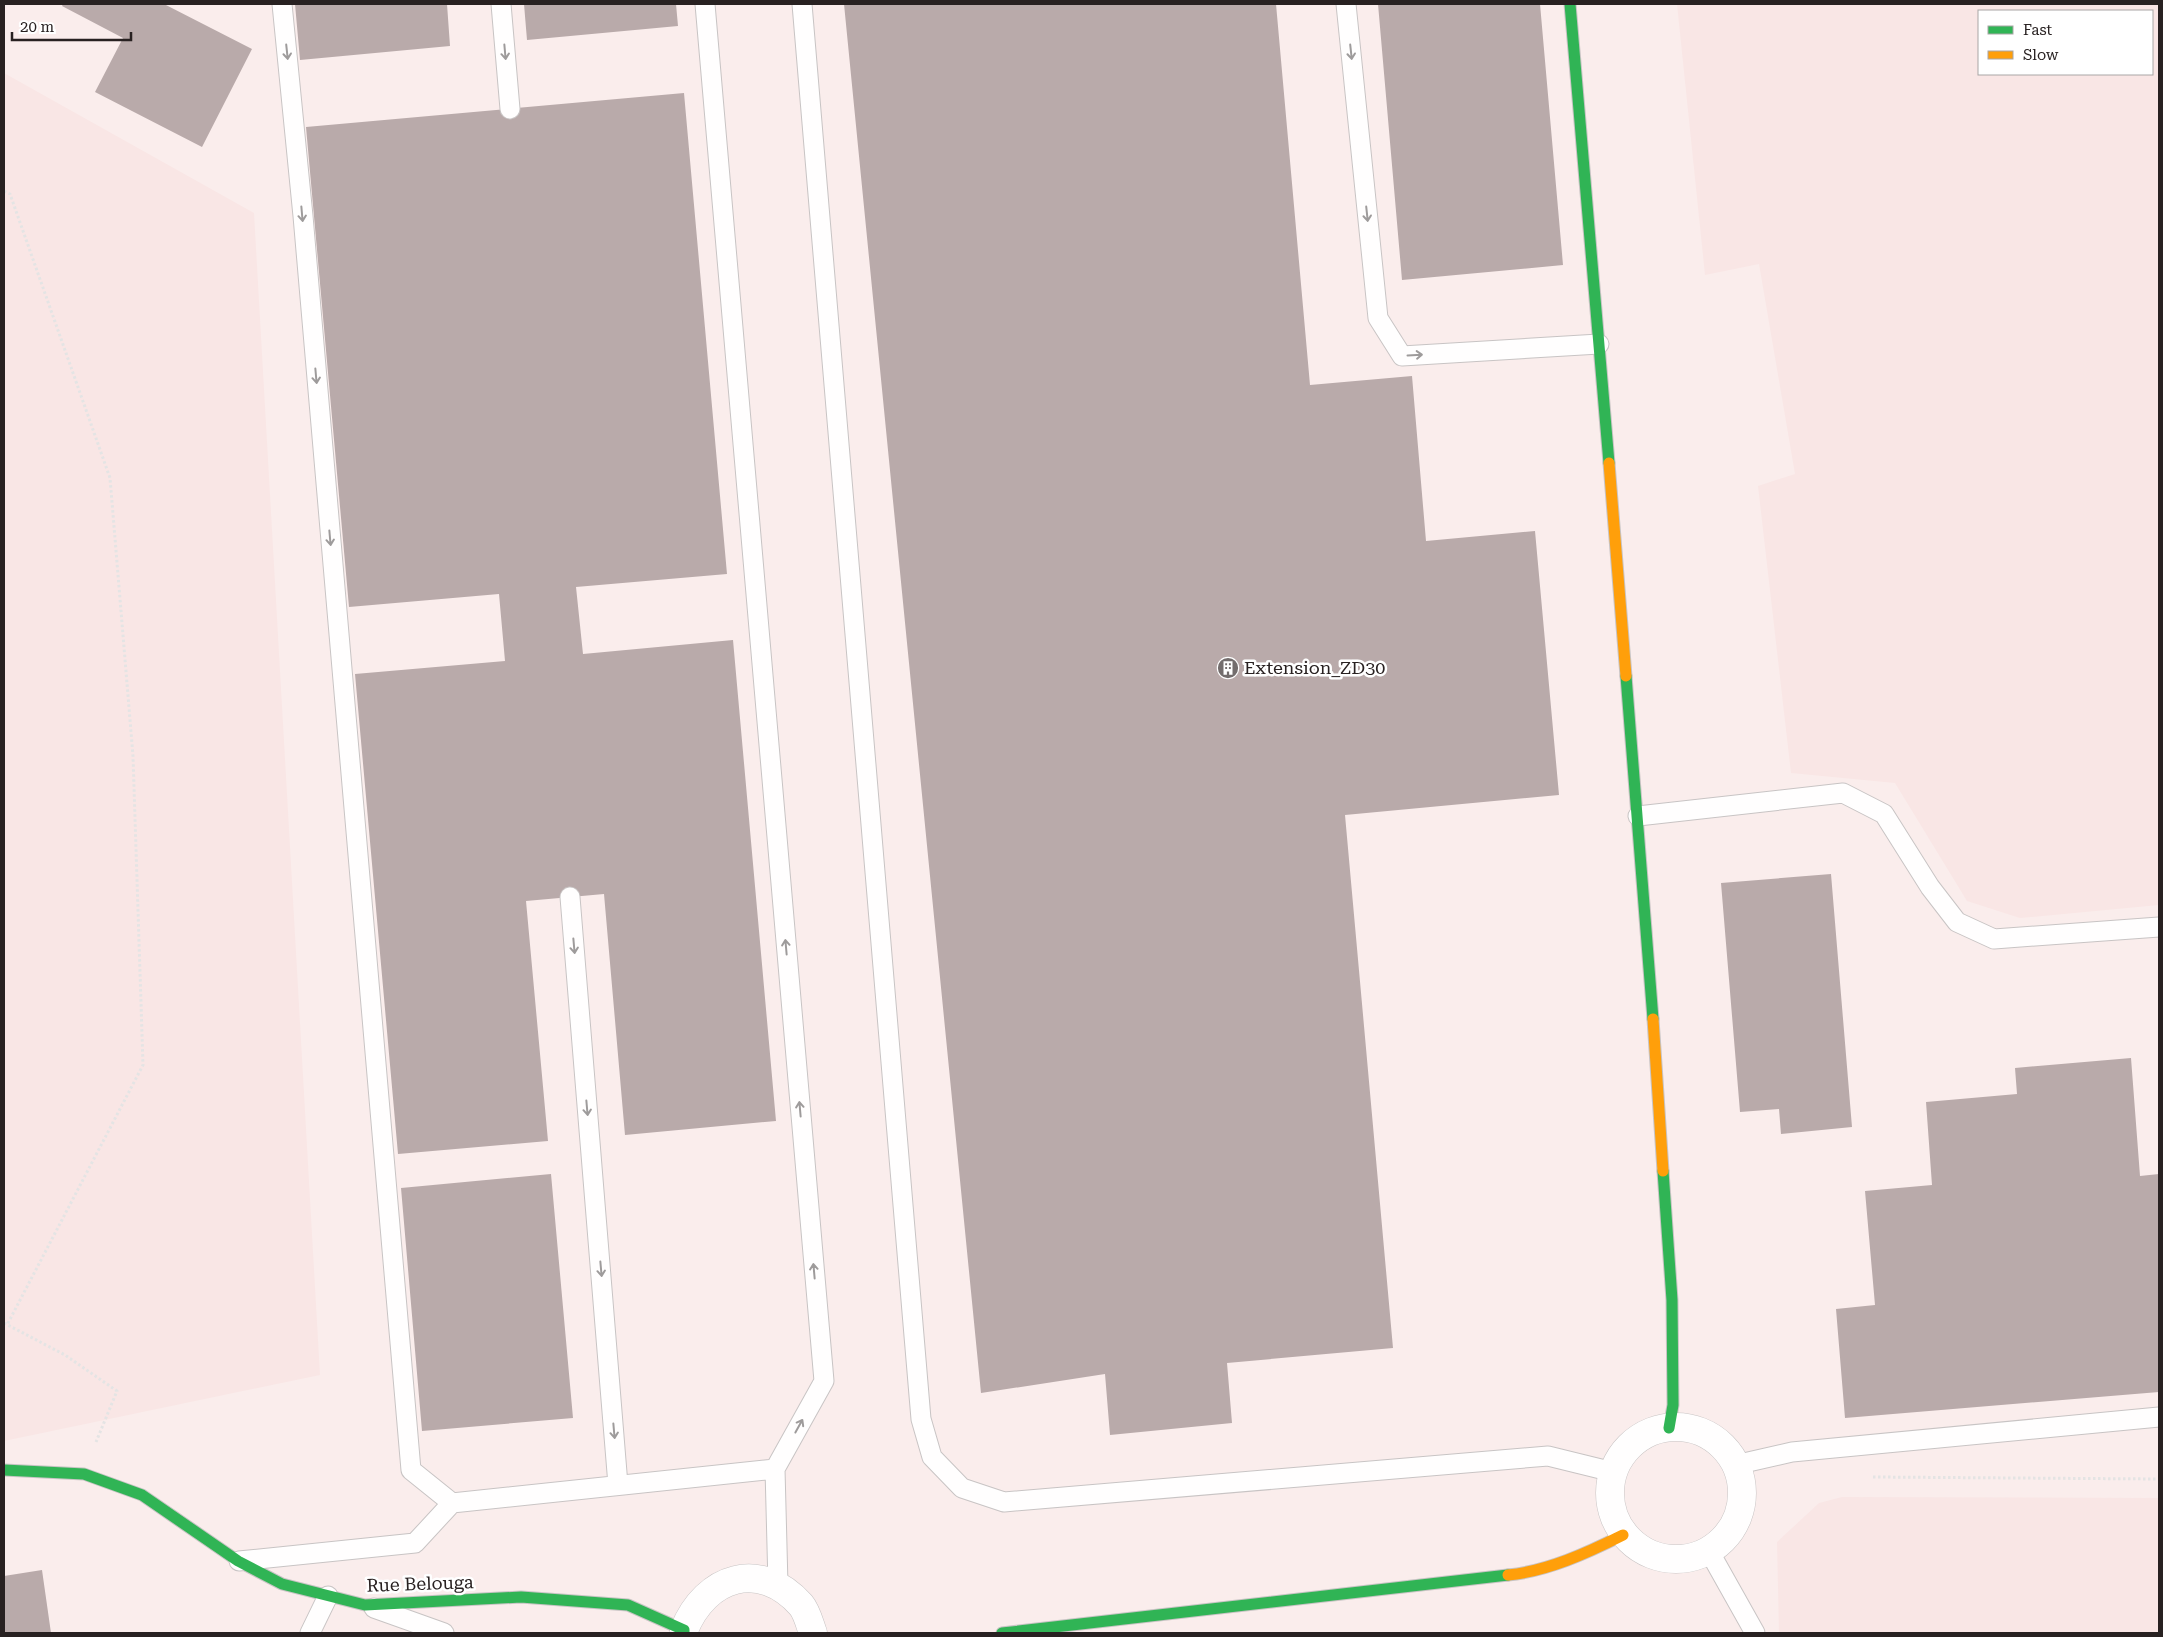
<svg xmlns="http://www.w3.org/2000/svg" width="2163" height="1637" viewBox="0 0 2163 1637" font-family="'Roboto Serif',serif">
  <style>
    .built { fill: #faedec; fill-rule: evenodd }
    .green { fill: #f9e6e5; fill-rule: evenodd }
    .building { fill: #b9aaaa }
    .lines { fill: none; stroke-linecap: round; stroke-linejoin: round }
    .lane-casing { stroke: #c8c4c4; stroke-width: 21 }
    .street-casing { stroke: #c8c4c4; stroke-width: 29 }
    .fast-casing { stroke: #c8c4c4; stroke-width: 13 }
    .slow-casing { stroke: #c8c4c4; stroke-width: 13 }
    .path { stroke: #e4e4e4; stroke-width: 3; stroke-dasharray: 2.5 2.5; stroke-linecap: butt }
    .lane { stroke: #fffefe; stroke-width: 19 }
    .street { stroke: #fffefe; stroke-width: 28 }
    .fast { stroke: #30b455; stroke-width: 11 }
    .slow { stroke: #ff9f0a; stroke-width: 11 }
    .oneway { stroke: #9e9b9b }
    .labels { text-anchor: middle; stroke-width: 5; stroke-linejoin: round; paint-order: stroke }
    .poi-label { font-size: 18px; fill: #282121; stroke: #fff; text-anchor: start }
    .street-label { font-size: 18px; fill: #282121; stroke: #fff }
  </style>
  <rect width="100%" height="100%" fill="#fdfbfb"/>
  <!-- built -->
  <path class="built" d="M4,4H2159V1633H4ZM1979,11H2152V74H1979Z"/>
  <!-- green -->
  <path class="green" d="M1677,4H2159V905L2020,918L1967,901L1895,783L1791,773L1758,486L1795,474L1759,264L1705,275ZM1979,11H2152V74H1979Z
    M4,73L254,213L320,1375L4,1441Z
    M1842,1497L2159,1498V1633H1779L1777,1542L1819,1503Z"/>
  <!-- building -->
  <path class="building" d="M63,4H164L252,49L202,147L95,92L123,38L62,6Z
    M295,4H447L450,46L300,60Z
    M524,4H676L678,26L527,40Z
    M844,4H1276L1310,385L1412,376L1426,541L1535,531L1559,795L1345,815L1393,1348L1227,1363L1232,1423L1110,1435L1105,1374L981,1393Z
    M1378,4H1540L1563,265L1402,280Z
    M684,93L727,574L576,587L583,654L733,640L776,1121L625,1135L604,894L526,901L548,1141L398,1154L355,674L505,661L499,594L349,607L306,127Z
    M1831,874L1852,1127L1781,1134L1779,1109L1740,1112L1721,883Z
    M2131,1058L2140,1176L2159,1174V1392L1845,1418L1836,1309L1875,1305L1865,1191L1932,1185L1926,1102L2017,1094L2015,1068Z
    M551,1174L573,1418L422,1431L401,1188Z
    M42,1570L51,1633H4V1576Z"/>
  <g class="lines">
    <!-- lane casing -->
    <g class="lane-casing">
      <path id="lane" d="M282,4L303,216L411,1470L452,1503
        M501,4L510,109
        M705,4L824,1381L775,1469
        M802,4L921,1419L932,1457L962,1488L1004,1502L1548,1456L1613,1472
        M1346,4L1378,318L1402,356L1599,344
        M1638,816L1843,793L1884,814L1930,887L1957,922L1994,939L2159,927
        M570,897L618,1485
        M1735,1465L1792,1452L2159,1417
        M1709,1551L1755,1633
        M239,1561L415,1543L452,1503L775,1469L778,1585
        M374,1608L444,1633
        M310,1633L328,1596"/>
    </g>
    <!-- street casing -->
    <g class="street-casing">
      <path id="street" d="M1610 1493a66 66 0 1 1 132 0a66 66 0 1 1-132 0Z
        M684,1630C706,1576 760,1559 801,1605C807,1612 810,1625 813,1633"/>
    </g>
    <!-- fast casing -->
    <g class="fast-casing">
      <path id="fast" d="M1570,4L1609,463
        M1626,676L1653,1019
        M1663,1171L1672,1300L1673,1405L1669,1428
        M4,1470L84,1474L142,1495L238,1561L282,1584L365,1605L521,1597L628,1605L684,1630V1633
        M1002,1633L1508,1575"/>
    </g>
    <!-- slow casing -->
    <g class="slow-casing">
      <path id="slow" d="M1609,463L1626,676
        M1653,1019L1663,1171
        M1508,1575C1548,1571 1587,1553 1623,1535"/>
    </g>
    <!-- path -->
    <path class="path" d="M4,191L10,194L110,478L133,756L143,1065L7,1325
      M4,1323L65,1355L117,1391L96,1442
      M1873,1477L2159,1479"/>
    <!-- lane -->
    <use href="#lane" class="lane"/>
    <!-- street -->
    <use href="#street" class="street"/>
    <!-- fast -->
    <use href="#fast" class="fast"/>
    <!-- slow -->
    <use href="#slow" class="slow"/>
  </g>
  <!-- one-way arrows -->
  <defs><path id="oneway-shaft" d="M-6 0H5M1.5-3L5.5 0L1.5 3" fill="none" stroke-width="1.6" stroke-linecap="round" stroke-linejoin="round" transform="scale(1.25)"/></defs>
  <g class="oneway">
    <use href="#oneway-shaft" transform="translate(287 52) rotate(84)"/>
    <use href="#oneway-shaft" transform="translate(505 52) rotate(85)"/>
    <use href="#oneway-shaft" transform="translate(1351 52) rotate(84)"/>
    <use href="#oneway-shaft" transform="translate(302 214) rotate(85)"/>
    <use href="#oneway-shaft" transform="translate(1367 214) rotate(84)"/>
    <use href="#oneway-shaft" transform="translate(1415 355) rotate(-3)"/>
    <use href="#oneway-shaft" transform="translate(316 376) rotate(85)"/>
    <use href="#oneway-shaft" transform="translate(330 538) rotate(85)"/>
    <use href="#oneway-shaft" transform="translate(574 946) rotate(85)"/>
    <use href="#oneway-shaft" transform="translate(786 947) rotate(-95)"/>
    <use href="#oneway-shaft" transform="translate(587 1108) rotate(85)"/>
    <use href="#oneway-shaft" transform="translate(800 1109) rotate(-95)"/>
    <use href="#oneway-shaft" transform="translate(601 1269) rotate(85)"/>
    <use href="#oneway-shaft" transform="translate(814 1271) rotate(-95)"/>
    <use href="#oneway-shaft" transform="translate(799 1426) rotate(-61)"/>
    <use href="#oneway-shaft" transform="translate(614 1431) rotate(85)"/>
  </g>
  <!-- icons -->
  <defs>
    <g id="building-disc" transform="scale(1.125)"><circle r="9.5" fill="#736d6d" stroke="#fff"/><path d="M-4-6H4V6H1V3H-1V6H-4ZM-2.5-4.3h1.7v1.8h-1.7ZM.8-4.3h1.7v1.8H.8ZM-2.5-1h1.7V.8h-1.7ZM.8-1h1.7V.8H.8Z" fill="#fff"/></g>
  </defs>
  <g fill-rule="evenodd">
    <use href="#building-disc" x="1228" y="668"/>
  </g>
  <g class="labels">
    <!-- poi labels -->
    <g class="poi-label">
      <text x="1244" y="674">Extension_ZD30</text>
    </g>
    <!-- street labels -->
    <g class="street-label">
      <text transform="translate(420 1584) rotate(-2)" y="6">Rue Belouga</text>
    </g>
  </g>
  <!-- border -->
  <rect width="2163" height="1637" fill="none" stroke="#282121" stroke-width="10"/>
  <!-- legend -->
  <rect x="1978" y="10" width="175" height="65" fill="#ffffff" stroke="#a9a6a6"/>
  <rect x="1988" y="26" width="25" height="8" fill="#30b455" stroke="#a9a6a6"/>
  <text x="2023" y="35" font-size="15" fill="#282121">Fast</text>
  <rect x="1988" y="51" width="25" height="8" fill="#ff9f0a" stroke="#a9a6a6"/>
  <text x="2023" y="60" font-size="15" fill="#282121">Slow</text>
  <!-- scale -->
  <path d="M12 32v8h119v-8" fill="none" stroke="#282121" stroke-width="2.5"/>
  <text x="20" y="32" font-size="15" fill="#282121" stroke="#ffffff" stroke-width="4" paint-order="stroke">20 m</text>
</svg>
